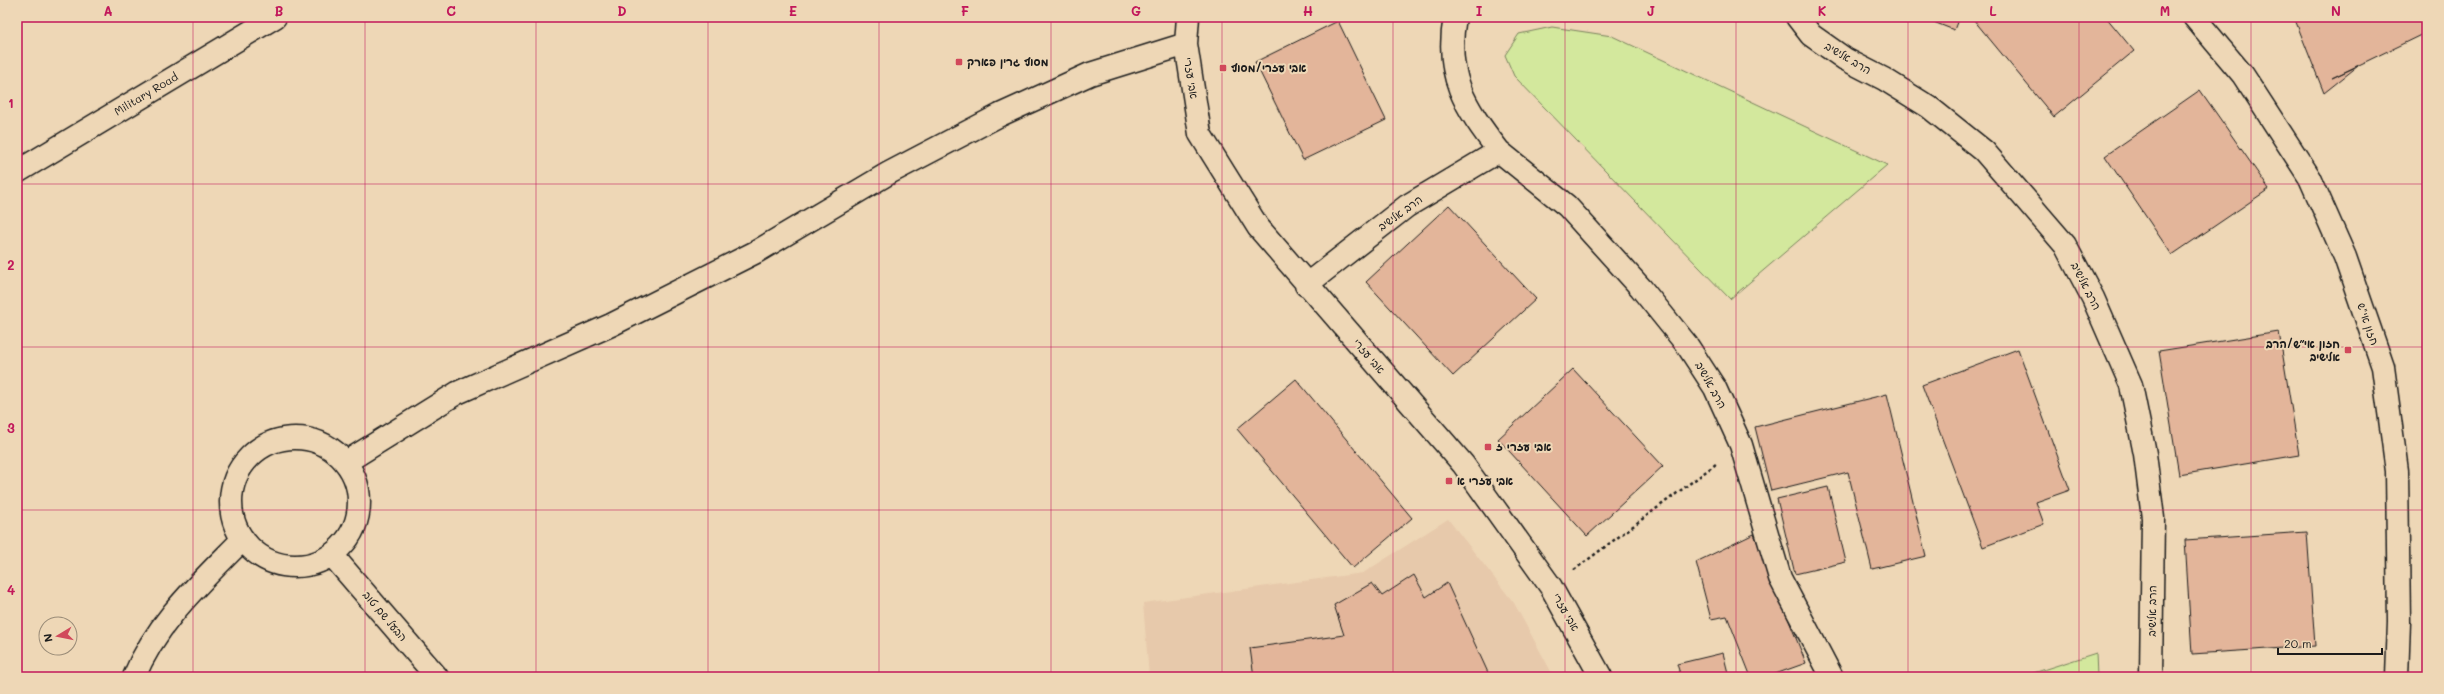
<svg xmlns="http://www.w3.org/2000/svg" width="2444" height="694" viewBox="0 0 2444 694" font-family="Mali,'Playpen Sans Hebrew',sans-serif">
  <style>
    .built { fill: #e7c9ab }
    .green { fill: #d3e89d; stroke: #78825c }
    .building { fill: #e3b59a; stroke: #1c1c1c }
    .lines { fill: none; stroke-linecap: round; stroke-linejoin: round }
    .minor-casing { stroke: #1c1c1c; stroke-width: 25 }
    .path { stroke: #1c1c1c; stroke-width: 2.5; stroke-dasharray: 3 3; stroke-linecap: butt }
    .minor { stroke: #eed7b6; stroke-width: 22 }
    .grid { fill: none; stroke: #c2185b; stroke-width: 1; stroke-opacity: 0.55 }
    .poi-dot { fill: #d1495b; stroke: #eed7b6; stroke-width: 1.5 }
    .labels { text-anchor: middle; stroke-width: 4; stroke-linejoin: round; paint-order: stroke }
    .street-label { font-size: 11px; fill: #1c1c1c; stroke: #eed7b6 }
    .poi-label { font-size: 11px; font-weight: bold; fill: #1c1c1c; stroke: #eed7b6; text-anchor: start }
    .neatline { fill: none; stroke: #c2185b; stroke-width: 1.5 }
    .grid-label { font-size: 13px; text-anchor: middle; font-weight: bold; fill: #c2185b }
  </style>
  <rect width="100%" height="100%" fill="#eed7b6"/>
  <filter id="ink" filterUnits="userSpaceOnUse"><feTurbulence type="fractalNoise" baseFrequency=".025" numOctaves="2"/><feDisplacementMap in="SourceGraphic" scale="8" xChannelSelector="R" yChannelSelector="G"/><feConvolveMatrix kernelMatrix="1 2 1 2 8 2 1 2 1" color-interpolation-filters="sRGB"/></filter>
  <g filter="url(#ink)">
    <!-- built -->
    <path class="built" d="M1448,519L1514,603L1554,677H1149L1143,603L1363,573Z"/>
    <!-- green -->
    <path class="green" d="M1552,27L1612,36L1887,165L1730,299L1514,76L1505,55L1519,34Z
      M2096,653L2097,677H2021Z"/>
    <!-- building -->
    <path class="building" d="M1921,17H1959L1954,30Z
      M1976,17H2106L2134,51L2054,117L1973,19Z
      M2294,17H2421L2427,32L2332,78L2358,66L2324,93Z
      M1338,21L1386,120L1303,160L1255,62Z
      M2200,90L2269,189L2172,255L2105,156Z
      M1449,205L1536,299L1453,376L1366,282Z
      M2279,332L2299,455L2179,475L2159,351Z
      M2018,349L2070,490L2036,502L2044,524L1983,547L1922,385Z
      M1573,369L1663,466L1587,536L1498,439Z
      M1296,379L1412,518L1353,568L1237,429Z
      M1887,394L1926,556L1872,569L1848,472L1771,491L1755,427Z
      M1828,487L1846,562L1795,574L1777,499Z
      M2307,532L2315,646L2192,654L2185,540Z
      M1754,534L1806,663L1767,677H1751L1727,616L1711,619L1696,562Z
      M1414,575L1426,597L1447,583L1490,677H1254L1250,648L1344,635L1334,605L1372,583L1382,596Z
      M1723,653L1729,677H1681L1677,664Z"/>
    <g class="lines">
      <!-- minor casing -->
      <g class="minor-casing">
        <path id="minor" d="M1188,17L1186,44L1200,134L1258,227L1463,464L1551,587L1601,677
          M1455,17C1444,75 1465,107 1499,151
          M1797,17L1811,35L1845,59L1884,79L1929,107L1984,151L2065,245L2093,298L2131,385L2145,454L2153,518L2151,677
          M2194,17L2243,75L2310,178L2345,257L2383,367L2397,471L2399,622L2397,677
          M17,172L275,17
          M1306,285L1407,206L1499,151L1567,206L1641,288L1687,345L1715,388L1741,445L1780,578L1832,677
          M231 502a64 64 0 1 1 128 0a64 64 0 1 1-128 0Z
          M346,462L457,393L611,325L756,252L889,173L1000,115L1090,74L1186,44
          M332,555L437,677
          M134,677C157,621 201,582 243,539"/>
      </g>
      <!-- path -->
      <path class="path" d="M1574,570L1716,464"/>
      <!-- minor -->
      <use href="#minor" class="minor"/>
    </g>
  </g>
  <!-- grid -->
  <path class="grid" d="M193,17V677M365,17V677M536,17V677M708,17V677M879,17V677M1051,17V677M1222,17V677M1393,17V677M1565,17V677M1736,17V677M1908,17V677M2079,17V677M2251,17V677M17,184H2427M17,347H2427M17,510H2427"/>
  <!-- markers -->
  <g class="poi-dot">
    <rect x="955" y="58" width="8" height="8" rx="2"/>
    <rect x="1219" y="64" width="8" height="8" rx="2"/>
    <rect x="2344" y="346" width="8" height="8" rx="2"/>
    <rect x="1484" y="443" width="8" height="8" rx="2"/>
    <rect x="1445" y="477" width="8" height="8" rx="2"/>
  </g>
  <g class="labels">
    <!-- street labels -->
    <g class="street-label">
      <text transform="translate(1848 58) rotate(31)" y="4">הרב אלישיב</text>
      <text transform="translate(1191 78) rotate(81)" y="4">אבי עזרי</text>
      <text transform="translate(146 94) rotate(-31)" y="4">Military Road</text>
      <text transform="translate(1400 213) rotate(-36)" y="4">הרב אלישיב</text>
      <text transform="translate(2086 286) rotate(63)" y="4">הרב אלישיב</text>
      <text transform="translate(2368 324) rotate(71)" y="4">חזון אי"ש</text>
      <text transform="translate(1369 356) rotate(49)" y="4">אבי עזרי</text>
      <text transform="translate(1711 385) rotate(61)" y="4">הרב אלישיב</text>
      <text transform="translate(2152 611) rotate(-89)" y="4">הרב אלישיב</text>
      <text transform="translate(1566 612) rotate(60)" y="4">אבי עזרי</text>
      <text transform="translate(385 616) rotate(50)" y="4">הבעל שם טוב</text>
    </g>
    <!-- poi labels -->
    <g class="poi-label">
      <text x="967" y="66">מסוף גרין פארק</text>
      <text x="1231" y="72">אבי עזרי/מסוף</text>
      <text x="2340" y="348" text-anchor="end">חזון אי״ש/הרב<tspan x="2340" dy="13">אלישיב</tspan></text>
      <text x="1496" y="451">אבי עזרי ז</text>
      <text x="1457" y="485">אבי עזרי א</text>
    </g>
  </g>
  <!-- margin -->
  <rect width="2444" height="694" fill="none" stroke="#eed7b6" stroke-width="44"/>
  <!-- north arrow -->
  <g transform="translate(58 636) rotate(260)"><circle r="19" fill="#eed7b6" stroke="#9a8c78"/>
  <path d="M0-3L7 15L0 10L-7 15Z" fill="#d1495b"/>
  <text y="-6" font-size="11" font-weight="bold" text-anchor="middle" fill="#1c1c1c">N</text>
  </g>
  <!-- scale -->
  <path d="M2278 648v6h104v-6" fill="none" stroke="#1c1c1c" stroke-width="2"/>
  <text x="2284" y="648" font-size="12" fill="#1c1c1c" stroke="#eed7b6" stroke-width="3" paint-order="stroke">20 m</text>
  <rect x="22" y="22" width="2400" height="650" class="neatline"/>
  <g class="grid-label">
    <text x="108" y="16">A</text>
    <text x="279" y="16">B</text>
    <text x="451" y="16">C</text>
    <text x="622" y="16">D</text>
    <text x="793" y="16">E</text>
    <text x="965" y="16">F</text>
    <text x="1136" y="16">G</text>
    <text x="1308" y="16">H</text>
    <text x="1479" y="16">I</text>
    <text x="1651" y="16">J</text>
    <text x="1822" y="16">K</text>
    <text x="1993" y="16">L</text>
    <text x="2165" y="16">M</text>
    <text x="2336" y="16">N</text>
    <text x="11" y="108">1</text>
    <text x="11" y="270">2</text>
    <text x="11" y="433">3</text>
    <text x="11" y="595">4</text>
  </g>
</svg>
